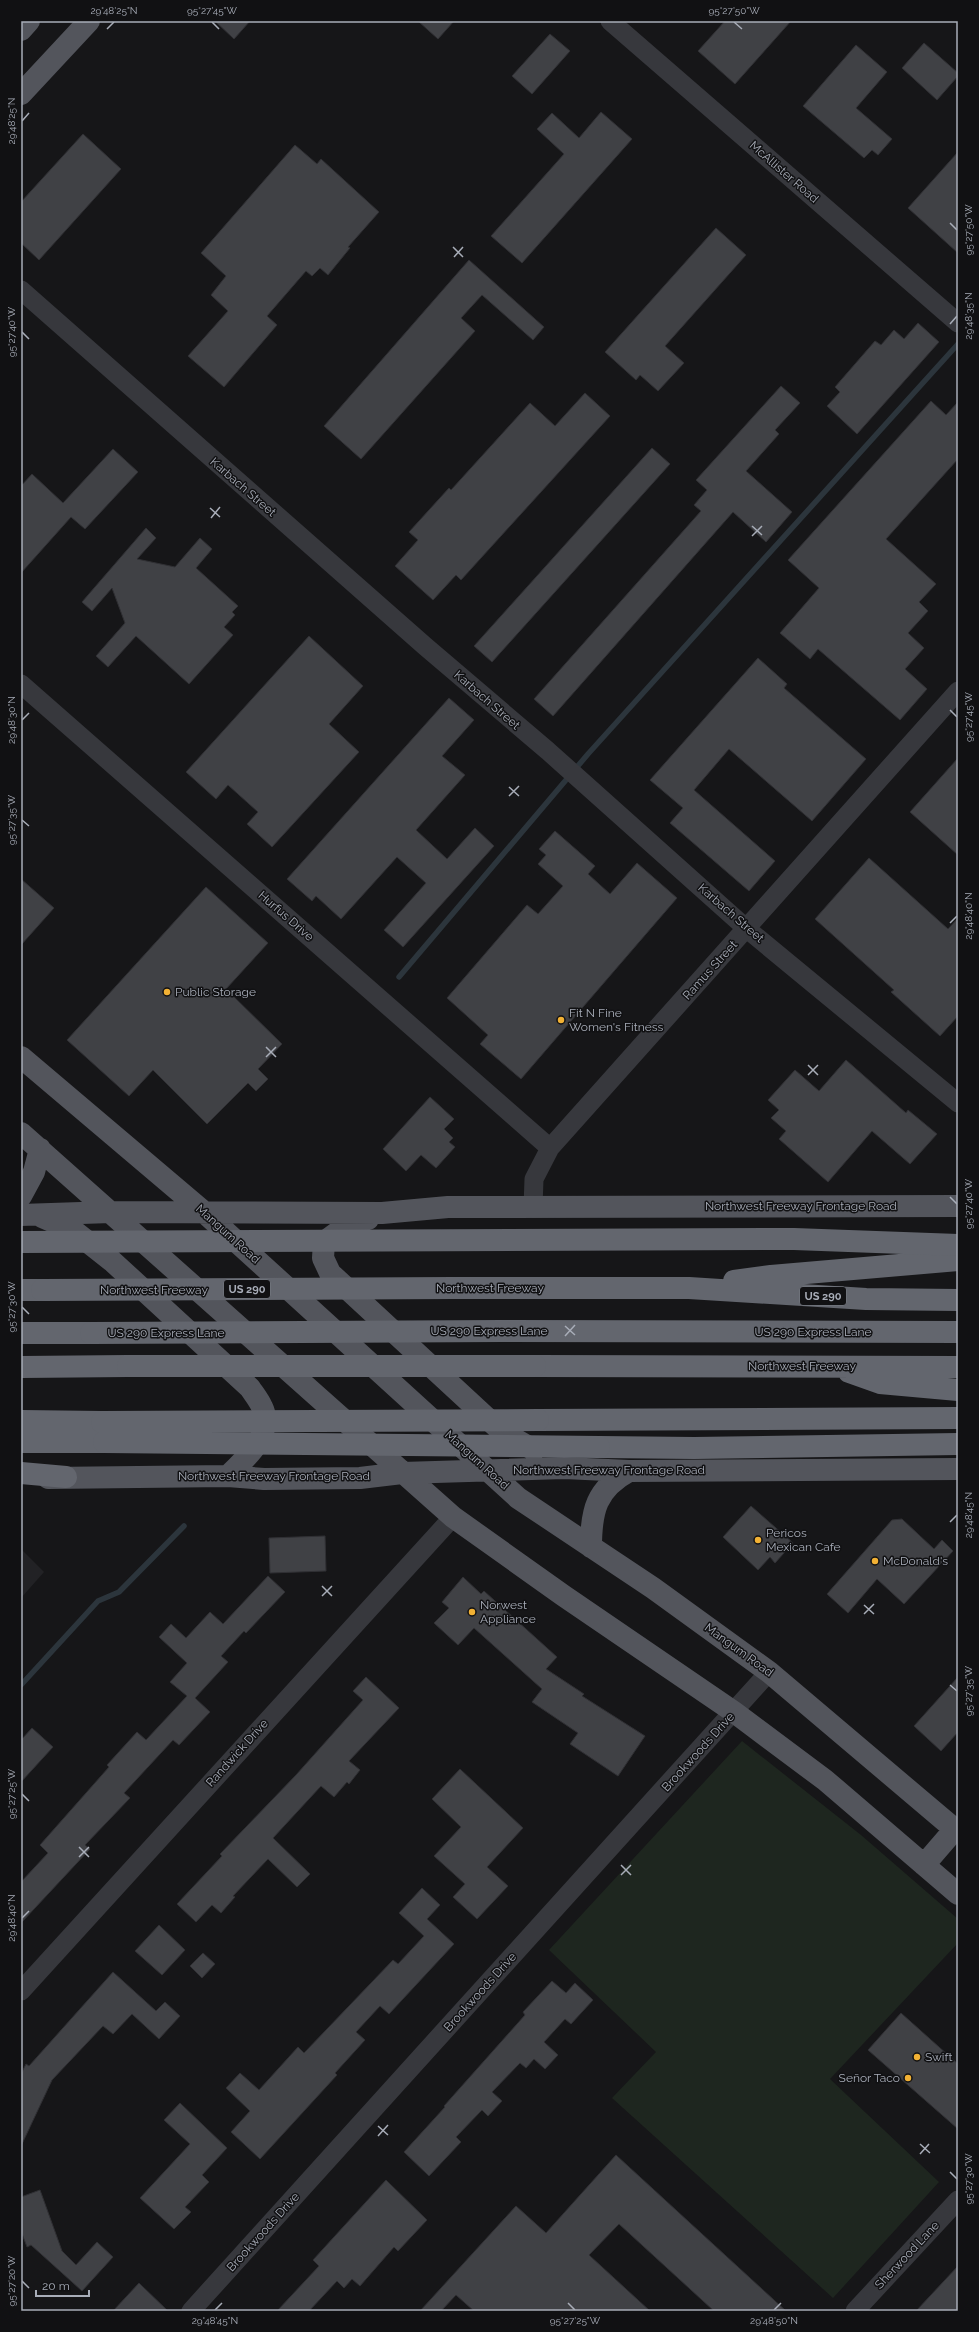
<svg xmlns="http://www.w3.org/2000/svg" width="979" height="2332" viewBox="0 0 979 2332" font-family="Raleway,sans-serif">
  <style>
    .built { fill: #222225 }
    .green { fill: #1e261f }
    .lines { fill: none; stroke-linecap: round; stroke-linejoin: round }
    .stream { stroke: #2c353c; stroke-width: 5.5 }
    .building { fill: #404145; stroke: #303034 }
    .minor { stroke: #37383d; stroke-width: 19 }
    .major { stroke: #53555c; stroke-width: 22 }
    .highway { stroke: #63666e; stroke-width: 22 }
    .highway-bridge { stroke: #63666e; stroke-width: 22 }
    .ticks { fill: none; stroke: #a8adb8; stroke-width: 1.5 }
    .poi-dot { fill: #f2b134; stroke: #111113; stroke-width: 1.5 }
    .labels { text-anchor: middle; stroke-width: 3; stroke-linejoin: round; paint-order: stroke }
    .shield { fill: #111113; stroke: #7b7e86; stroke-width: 1 }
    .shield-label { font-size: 11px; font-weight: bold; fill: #a8adb8 }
    .street-label { font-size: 12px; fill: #a8adb8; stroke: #111113 }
    .poi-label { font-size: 12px; fill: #a8adb8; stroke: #111113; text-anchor: start }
    .neatline { fill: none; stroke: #a8adb8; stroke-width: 1.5 }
    .ticks-label { font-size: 10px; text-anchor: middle; fill: #a8adb8 }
  </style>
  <rect width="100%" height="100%" fill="#161618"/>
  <!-- built -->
  <path class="built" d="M21,1549L44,1572L21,1598Z"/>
  <!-- green -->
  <path class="green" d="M742,1741L861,1835L958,1919V1943L830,2079L939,2182L833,2298L612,2098L656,2052L549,1950Z"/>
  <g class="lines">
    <!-- stream -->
    <path class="stream" d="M399,977L588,754L958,344
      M21,1685L98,1601L119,1592L184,1526"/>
  </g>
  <!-- building -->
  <path class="building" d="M215,21H250L234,39Z
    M418,21H454L438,39Z
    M725,21H791L735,84L698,51Z
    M550,34L570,51L532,94L512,76Z
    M924,43L958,73V76L937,100L902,68Z
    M856,45L887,72L856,108L892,139L878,155L872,150L864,158L803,106Z
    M601,112L632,139L522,263L491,236L564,154L537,129L552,113L579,138Z
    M83,134L121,169L39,260L21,243V202Z
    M295,145L317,164L321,159L379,212L348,247L350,248L328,275L320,268L312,276L306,271L267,316L277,325L224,387L188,356L228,311L211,295L226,276L201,253Z
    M958,152V253L908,208Z
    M716,228L746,255L665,346L684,363L658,391L640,375L636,380L605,352Z
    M469,260L544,327L533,340L482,295L461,318L475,331L361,459L324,426Z
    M918,323L939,342L857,434L827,406L840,392L835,387L875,341L881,345L894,330L904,339Z
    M781,386L800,403L775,430L779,434L746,471L792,512L766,542L733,512L553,716L534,699L701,511L694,505L707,490L696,480Z
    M585,393L610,416L461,580L456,575L433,600L395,566L418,540L409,532L449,488L451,490L530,403L555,426Z
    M931,401L946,415L958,402V459L886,539L936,584L919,602L928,611L908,633L924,648L905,669L927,689L900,720L818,649L810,659L780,633L819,588L788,560Z
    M652,448L670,464L492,662L474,646Z
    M113,449L138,472L85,529L71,517L21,573V486L32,474L63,503Z
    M146,528L156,538L137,559L175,567L200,538L212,549L196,568L238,606L232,612L235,615L224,627L233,635L189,684L136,636L108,667L96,656L125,623L112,588L92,611L82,602Z
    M309,636L363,686L329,724L359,752L272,847L247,824L258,812L228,785L216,799L186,772Z
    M758,658L787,684L784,688L866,759L812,821L729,749L694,790L775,861L749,891L670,823L683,808L650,780Z
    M449,698L474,720L442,756L465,775L416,830L447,859L475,828L494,846L403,947L384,930L426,883L397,857L341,919L316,896L312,901L287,879Z
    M958,758V855L910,812Z
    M555,831L595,866L588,874L610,894L637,863L677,898L521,1079L480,1044L488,1035L447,998L527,905L538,914L563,886L538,864L546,855L539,849Z
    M869,858L948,929L958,918V1016L940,1036L891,992L894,990L815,919Z
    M21,879L54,908L21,945Z
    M206,887L268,943L226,989L282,1044L258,1069L268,1079L256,1091L248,1083L207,1124L153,1070L129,1096L67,1040Z
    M846,1060L906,1113L908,1110L937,1134L910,1164L872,1131L828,1182L779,1139L786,1131L771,1118L779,1110L768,1100L795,1070L819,1091Z
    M430,1097L454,1119L444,1129L453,1138L449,1142L455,1147L436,1168L421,1155L406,1171L383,1149Z
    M751,1506L793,1543L775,1563L770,1557L758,1570L723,1537Z
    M902,1519L934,1549L942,1540L953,1551L904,1604L877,1579L848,1613L827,1594L892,1520Z
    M325,1536L326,1571L270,1573L269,1538Z
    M268,1576L285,1592L246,1633L244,1631L221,1656L228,1662L195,1698L210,1712L179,1745L173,1740L124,1793L130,1798L85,1845L90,1849L21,1923V1882L48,1853L40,1845L109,1767L107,1765L137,1732L146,1740L187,1696L170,1682L187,1663L159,1637L171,1624L186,1638L210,1612L223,1624Z
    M463,1577L481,1594L484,1591L557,1657L546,1669L584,1694L582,1696L645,1736L618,1776L570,1744L578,1733L532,1702L542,1689L474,1628L458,1645L434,1623L449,1608L442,1602Z
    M366,1677L399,1708L349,1761L360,1770L349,1784L347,1782L334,1797L321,1786L273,1838L310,1874L297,1887L268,1859L233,1896L235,1897L221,1913L212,1905L196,1922L177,1904L222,1856L220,1854L296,1775L363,1700L353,1691Z
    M958,1677V1732L941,1751L914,1726Z
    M32,1728L53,1747L21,1782V1740Z
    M460,1769L523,1828L487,1867L508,1886L477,1919L453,1897L465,1884L434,1856L461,1827L432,1799Z
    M422,1888L440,1905L427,1919L454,1944L389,2014L380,2006L356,2032L365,2040L335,2073L337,2075L260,2159L231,2132L250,2111L226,2088L240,2073L259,2090L298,2047L304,2053L393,1960L398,1964L424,1936L399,1913Z
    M159,1925L185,1950L162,1975L135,1951Z
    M203,1953L215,1964L202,1978L190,1966Z
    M113,1972L156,2011L165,2002L180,2016L159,2039L132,2014L113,2034L103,2026L52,2080L21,2146V2074L26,2064L29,2066Z
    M552,1981L566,1993L575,1983L593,2000L571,2024L565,2019L544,2042L558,2055L545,2069L534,2059L526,2068L520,2063L492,2092L502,2101L488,2116L482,2110L456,2137L461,2142L429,2176L404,2152L445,2107L444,2106L525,2015L523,2012Z
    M901,2013L958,2064V2129L868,2050Z
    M180,2103L227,2148L202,2175L209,2182L185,2207L191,2212L174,2229L140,2198L190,2144L164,2120Z
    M616,2155L786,2311H714L619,2224L589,2255L650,2311H474L456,2295L441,2311H420L516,2206L546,2233Z
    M386,2180L427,2220L398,2251L394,2247L360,2286L352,2279L344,2288L337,2281L309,2311H277L319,2266L313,2260Z
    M40,2190L62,2251L76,2265L97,2242L113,2257L82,2291L31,2245L27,2247L21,2231V2197Z
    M958,2266V2311H916Z
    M139,2283L168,2311H113Z"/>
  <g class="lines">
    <!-- minor -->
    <path class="minor" d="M610,21L958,323
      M21,290L426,647L548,751L747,929L958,1103
      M21,684L550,1148
      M533,1207L534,1179L550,1148L958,691
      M21,1991L453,1517
      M191,2311L769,1672
      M855,2311L958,2200"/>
    <!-- major -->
    <path class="major" d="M21,30L29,21
      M21,94L89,21
      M21,1057L205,1213L518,1498L653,1588L769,1672L958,1832
      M21,1133L453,1517L564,1596L734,1712L825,1780L958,1894
      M21,1196L34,1172L40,1149
      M21,1215L111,1212L382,1213L448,1207L958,1206
      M42,1217L74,1231L112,1261L250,1388C254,1394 259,1400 262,1407C275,1433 245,1459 228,1476
      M368,1219L343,1228L324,1242L323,1258L330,1273L501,1431L534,1450
      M48,1478L228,1476L264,1479L360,1478L402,1473L564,1468L629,1471L958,1469
      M591,1547C591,1511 596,1489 629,1471
      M924,1865L955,1829"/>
    <!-- highway -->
    <path class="highway" d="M734,1281L771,1276L958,1260
      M453,1288H689L866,1299L958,1300
      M21,1290H42
      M502,1331L958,1332
      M21,1333H91
      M535,1366L958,1367
      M21,1367L128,1366
      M849,1372L880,1383L958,1390
      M538,1420L958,1418
      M21,1421L102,1422
      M21,1442H104
      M599,1447L694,1448L958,1444
      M21,1473L66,1477"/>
    <!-- highway-bridge -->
    <path class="highway-bridge" d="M21,1242L794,1239L958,1245
      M42,1290L453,1288
      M91,1333L502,1331
      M128,1366H535
      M102,1422L538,1420
      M104,1442L599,1447"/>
  </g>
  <!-- ticks -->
  <path class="ticks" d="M212,22L219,29M734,22L742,29M107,29L114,22M22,121L29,113M950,223L957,230M453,247L463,257M454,257L463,247M950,324L957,316M22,332L29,339M210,508L220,517M211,518L220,507M752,526L762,535M752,536L762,526M950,710L957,717M22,720L29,713M509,787L519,796M509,796L519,786M22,820L29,826M950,923L957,916M266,1047L276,1057M266,1057L276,1047M808,1065L818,1075M808,1075L818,1065M950,1197L957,1204M22,1307L29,1314M565,1326L575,1335M565,1336L575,1325M950,1522L957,1515M322,1586L332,1596M322,1596L332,1586M864,1605L874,1614M864,1614L874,1604M950,1685L957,1691M22,1794L29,1801M79,1847L89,1857M79,1857L89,1847M621,1865L631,1875M621,1875L631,1865M22,1918L29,1911M378,2126L388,2135M378,2136L388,2125M920,2144L930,2153M920,2154L929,2144M950,2172L957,2179M22,2281L29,2288M568,2303L575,2310M215,2310L222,2303M774,2310L781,2303"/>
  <!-- markers -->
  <g class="poi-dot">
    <circle cx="167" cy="992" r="4"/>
    <circle cx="561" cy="1020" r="4"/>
    <circle cx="758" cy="1540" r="4"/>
    <circle cx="875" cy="1561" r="4"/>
    <circle cx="472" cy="1612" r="4"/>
    <circle cx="917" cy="2057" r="4"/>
    <circle cx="908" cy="2078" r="4"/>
  </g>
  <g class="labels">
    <!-- shield labels -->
    <g class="shield">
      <rect x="224" y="1280" width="46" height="18" rx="3"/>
      <rect x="800" y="1287" width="46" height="18" rx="3"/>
    </g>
    <g class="shield-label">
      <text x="247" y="1293">US 290</text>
      <text x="823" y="1300">US 290</text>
    </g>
    <!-- street labels -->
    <g class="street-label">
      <text transform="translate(784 172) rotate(41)" y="4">McAllister Road</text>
      <text transform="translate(243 487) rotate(41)" y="4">Karbach Street</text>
      <text transform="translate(487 700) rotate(41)" y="4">Karbach Street</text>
      <text transform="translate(731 913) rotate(41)" y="4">Karbach Street</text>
      <text transform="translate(286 916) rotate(41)" y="4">Hurfus Drive</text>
      <text transform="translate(710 970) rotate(-48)" y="4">Ramus Street</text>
      <text x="801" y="1210">Northwest Freeway Frontage Road</text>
      <text transform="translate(228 1234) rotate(42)" y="4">Mangum Road</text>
      <text x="490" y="1292">Northwest Freeway</text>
      <text x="154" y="1294">Northwest Freeway</text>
      <text x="489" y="1335">US 290 Express Lane</text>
      <text x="813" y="1336">US 290 Express Lane</text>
      <text x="166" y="1337">US 290 Express Lane</text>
      <text x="802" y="1370">Northwest Freeway</text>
      <text transform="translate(477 1460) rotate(42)" y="4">Mangum Road</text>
      <text x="609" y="1474">Northwest Freeway Frontage Road</text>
      <text x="274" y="1480">Northwest Freeway Frontage Road</text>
      <text transform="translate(739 1650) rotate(36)" y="4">Mangum Road</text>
      <text transform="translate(698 1752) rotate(-48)" y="4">Brookwoods Drive</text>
      <text transform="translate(237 1753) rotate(-48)" y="4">Randwick Drive</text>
      <text transform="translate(480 1992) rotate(-48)" y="4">Brookwoods Drive</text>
      <text transform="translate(263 2232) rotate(-48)" y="4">Brookwoods Drive</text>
      <text transform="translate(907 2255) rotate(-47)" y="4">Sherwood Lane</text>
    </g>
    <!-- poi labels -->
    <g class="poi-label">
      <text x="175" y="996">Public Storage</text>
      <text x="569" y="1017">Fit N Fine<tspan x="569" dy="14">Women's Fitness</tspan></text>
      <text x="766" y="1537">Pericos<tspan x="766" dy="14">Mexican Cafe</tspan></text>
      <text x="883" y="1565">McDonald's</text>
      <text x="480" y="1609">Norwest<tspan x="480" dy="14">Appliance</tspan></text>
      <text x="925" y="2061">Swift</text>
      <text x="900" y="2082" text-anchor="end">Señor Taco</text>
    </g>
  </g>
  <!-- border -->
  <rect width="979" height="2332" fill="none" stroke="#111113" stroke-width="44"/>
  <!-- scale -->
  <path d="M36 2290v6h53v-6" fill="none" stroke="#a8adb8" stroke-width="2"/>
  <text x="42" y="2290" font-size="12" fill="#a8adb8" stroke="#111113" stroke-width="3" paint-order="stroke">20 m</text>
  <rect x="22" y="22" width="935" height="2288" class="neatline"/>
  <g class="ticks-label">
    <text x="114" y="14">29°48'25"N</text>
    <text x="212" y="14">95°27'45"W</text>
    <text x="734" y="14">95°27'50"W</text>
    <text transform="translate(11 121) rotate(-90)" y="4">29°48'25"N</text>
    <text transform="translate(968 230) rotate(-90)" y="4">95°27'50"W</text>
    <text transform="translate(968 316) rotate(-90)" y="4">29°48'35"N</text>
    <text transform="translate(11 332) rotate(-90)" y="4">95°27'40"W</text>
    <text transform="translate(968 717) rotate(-90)" y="4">95°27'45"W</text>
    <text transform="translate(11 720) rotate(-90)" y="4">29°48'30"N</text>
    <text transform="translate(11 820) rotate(-90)" y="4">95°27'35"W</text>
    <text transform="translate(968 916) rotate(-90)" y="4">29°48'40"N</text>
    <text transform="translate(968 1204) rotate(-90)" y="4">95°27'40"W</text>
    <text transform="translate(11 1307) rotate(-90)" y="4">95°27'30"W</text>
    <text transform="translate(968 1515) rotate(-90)" y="4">29°48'45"N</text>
    <text transform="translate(968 1691) rotate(-90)" y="4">95°27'35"W</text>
    <text transform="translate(11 1794) rotate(-90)" y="4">95°27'25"W</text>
    <text transform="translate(11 1918) rotate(-90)" y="4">29°48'40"N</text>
    <text transform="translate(968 2179) rotate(-90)" y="4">95°27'30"W</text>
    <text transform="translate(11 2281) rotate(-90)" y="4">95°27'20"W</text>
    <text x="215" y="2324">29°48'45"N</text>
    <text x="575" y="2324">95°27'25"W</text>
    <text x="774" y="2324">29°48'50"N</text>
  </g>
</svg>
